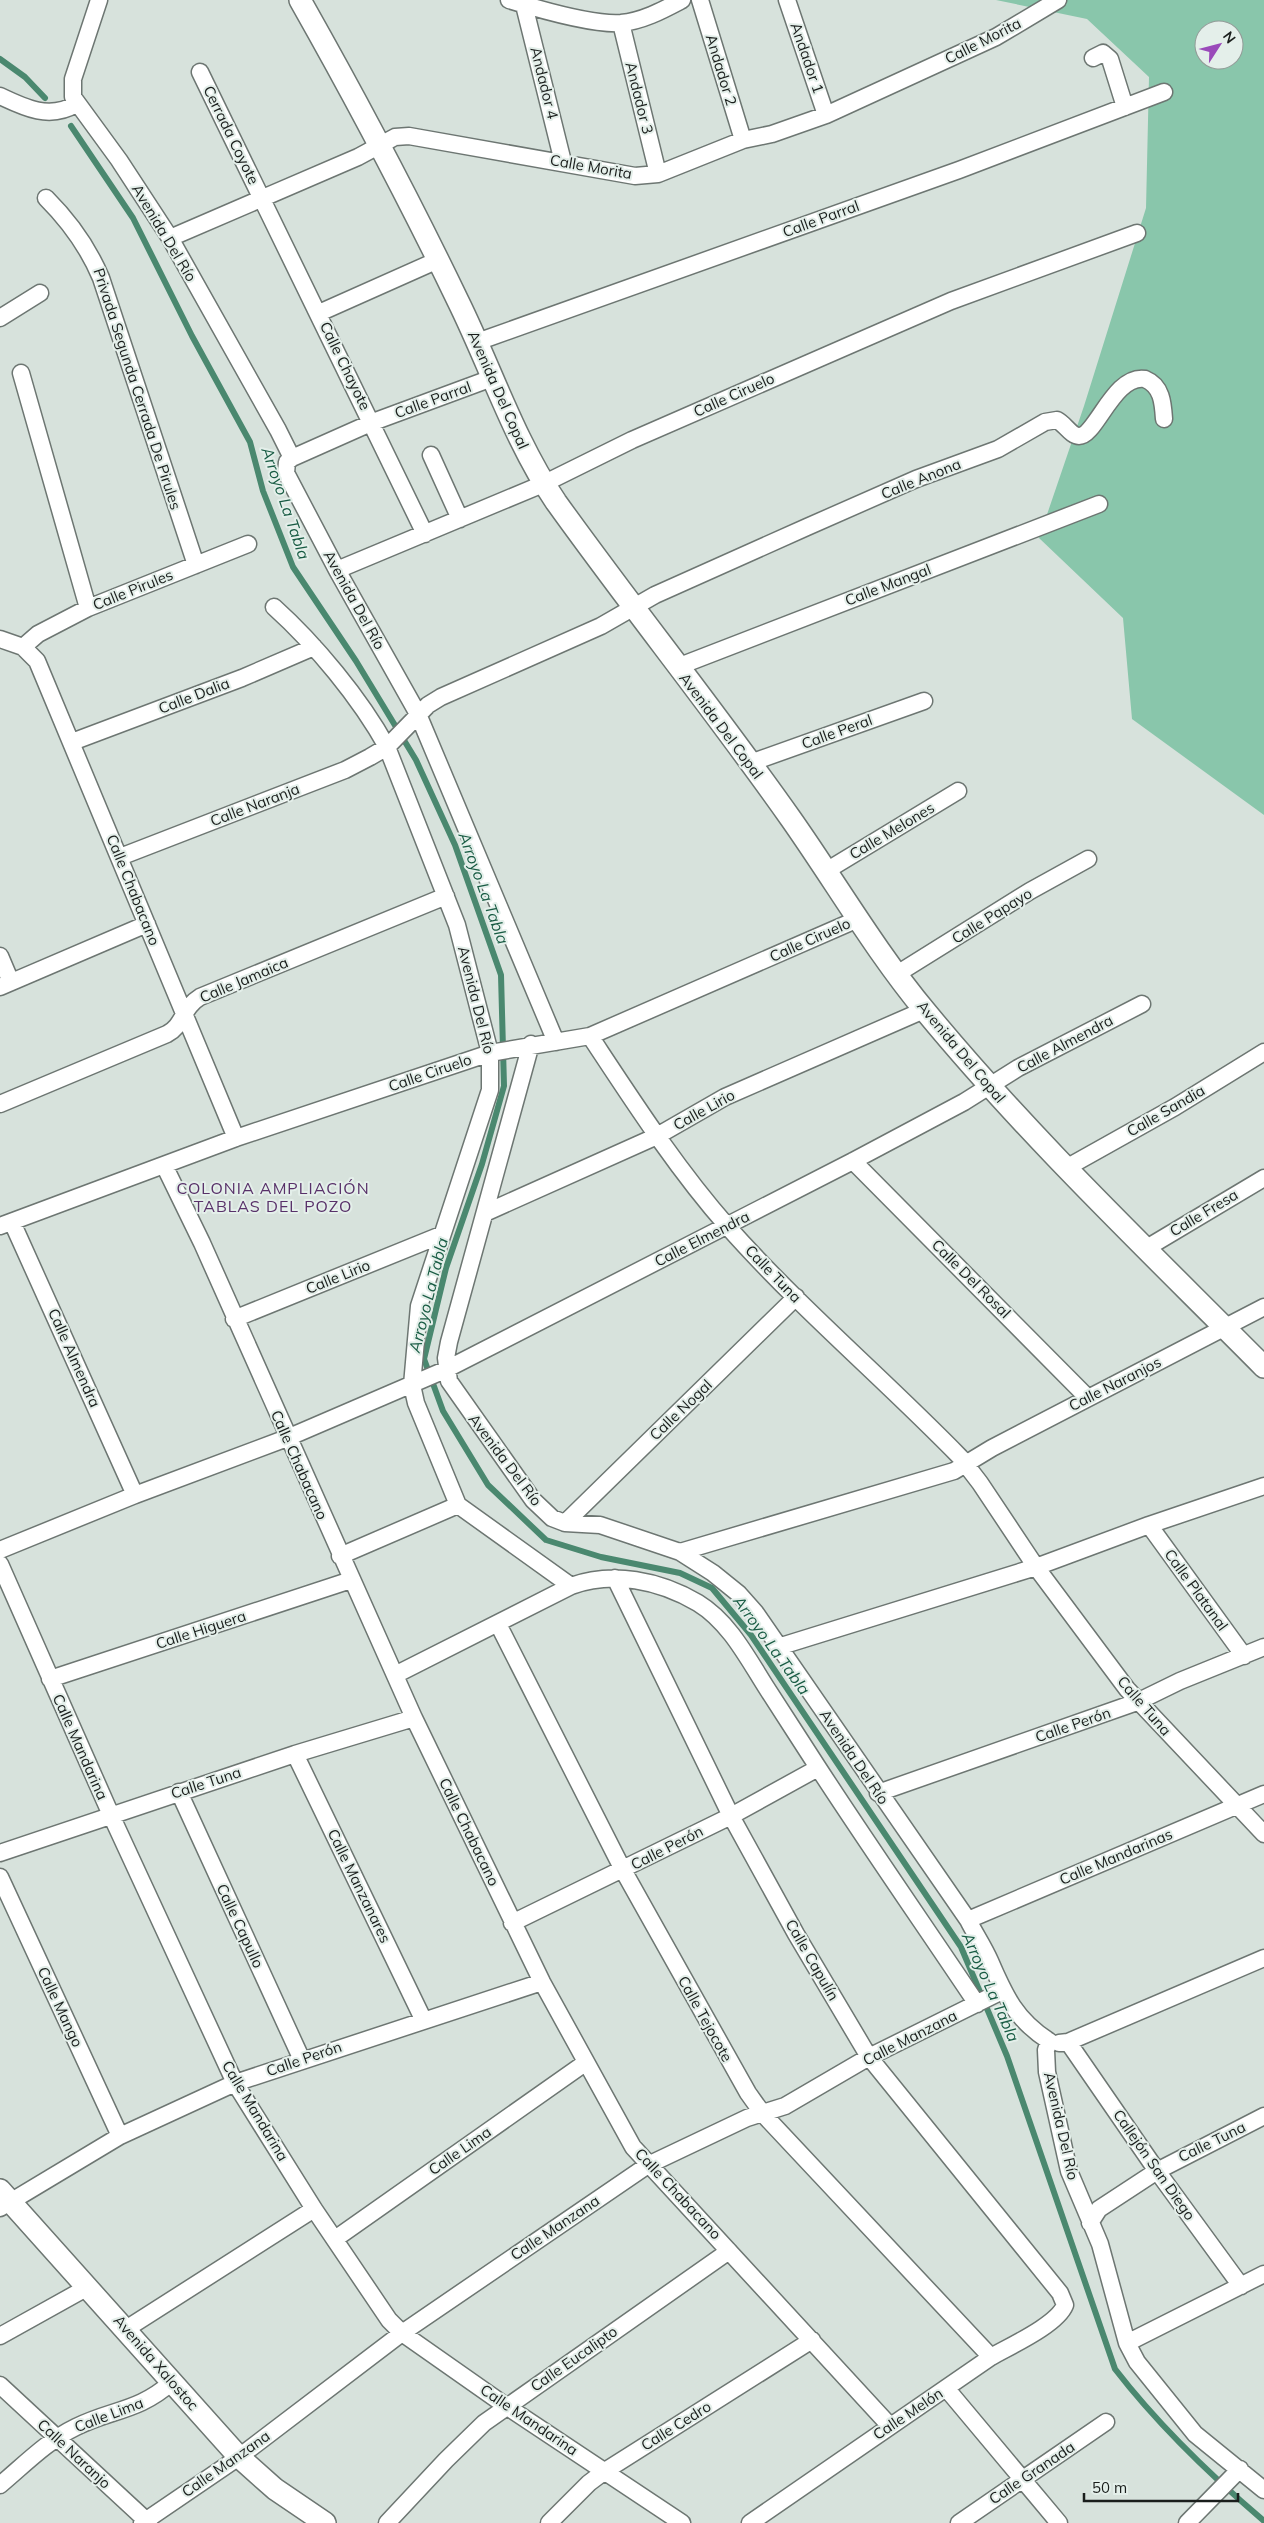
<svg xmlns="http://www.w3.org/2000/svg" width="1264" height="2523" viewBox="0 0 1264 2523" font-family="Mulish,sans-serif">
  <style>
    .green { fill: #89c6ab; fill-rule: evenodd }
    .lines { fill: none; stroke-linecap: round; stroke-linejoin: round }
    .stream { stroke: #4a886f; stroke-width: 6 }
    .minor-casing { stroke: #6d7672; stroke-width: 19 }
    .tertiary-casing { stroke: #6d7672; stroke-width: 24 }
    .minor { stroke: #fff; stroke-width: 16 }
    .tertiary { stroke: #fff; stroke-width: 21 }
    .labels { text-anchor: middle; stroke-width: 4; stroke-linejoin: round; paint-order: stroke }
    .street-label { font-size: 15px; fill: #1a1e1c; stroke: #e4efea }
    .water-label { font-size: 16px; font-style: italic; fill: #185b43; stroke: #e4efea }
    .neighbourhood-label { font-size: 16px; letter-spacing: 1px; fill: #583169; stroke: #e4efea }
  </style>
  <rect width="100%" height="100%" fill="#d7e2dc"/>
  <!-- green -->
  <path class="green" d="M996,0H1264V815L1132,719L1123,618L1039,538L1084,406L1146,208L1149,77L1087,19ZM1204,30H1234V60H1204Z"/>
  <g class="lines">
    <!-- stream -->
    <path class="stream" d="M0,59L25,77L45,98
      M71,126L133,218L192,336L250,442L263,491L293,567L356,661L416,760L455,845L501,975L504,1086L482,1164L446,1268L424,1359L443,1411L488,1485L546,1540L601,1557L680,1573L712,1588L751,1635L961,1947L1007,2056L1115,2369C1159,2426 1209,2474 1264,2521"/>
    <!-- minor casing -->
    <g class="minor-casing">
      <path id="minor" d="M99,0L73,79V97L119,160L170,238L278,430L292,458L287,462L286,473L337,570L418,714L556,1042
        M509,0C538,9 591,25 621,23C643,21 663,10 682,0
        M700,0L743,140
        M787,0L826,115
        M524,5L563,162
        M621,23L658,174
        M1093,58L1103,53L1110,59L1125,107
        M200,72L425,534
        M0,96C25,108 50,120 76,104
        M46,198C70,222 88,247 101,278L196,565
        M170,238L358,157L395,137L409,136L635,176L658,174L743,140L772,134L826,115L996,37L1058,0
        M319,313L438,260
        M0,318L40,293
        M477,342L959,170L1164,92
        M21,373L88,608
        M431,455L460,519
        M292,458L373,422L492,378
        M337,570L543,484L632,440L951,301L1137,233
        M274,607C315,644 360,698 387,747L457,925L490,1053V1090L419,1306L412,1385L416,1403L458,1505L571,1586C613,1571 659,1580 698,1603C729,1622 747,1657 766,1687C783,1713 800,1740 817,1766C869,1846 924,1925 977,2004
        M0,639L23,647L37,661L236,1138
        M23,647L38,634L88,608L248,544
        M677,667L1099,504
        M72,742L242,678L314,647
        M750,763L924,701
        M120,857L345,770L370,757L387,747L428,705L441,697L601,626L655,595L807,527L916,479L998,449L1045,422L1057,420C1065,424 1071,436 1079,436C1096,436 1114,374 1145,379C1162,386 1163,403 1164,419
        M826,871L958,791
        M0,956L11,982
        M897,974L1030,891L1088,859
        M0,987L147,924
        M590,1036C633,1101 676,1168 728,1227C800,1308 884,1379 960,1457L980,1483L1036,1567L1127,1689L1264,1834
        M531,1044L449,1342L446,1358L449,1381L533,1500L552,1518L565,1523L600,1525L680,1552L713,1573L739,1594L755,1612L968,1920C975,1934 984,1947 990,1961C1005,1996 1016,2020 1049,2041L1046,2050L1047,2072L1069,2171L1100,2244L1127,2343L1137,2362L1195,2434L1264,2490
        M0,1104L167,1034C184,1025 182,1008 200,997L446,896
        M853,1161L1088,1398
        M164,1165L202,1243L414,1718L542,1982L633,2147L890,2426
        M1066,1168L1175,1107L1264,1052
        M485,1213L657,1136L725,1097L924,1010
        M12,1222L135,1495
        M0,1226L236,1138L490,1053L590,1036L858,919
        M1145,1249L1264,1178
        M234,1319L441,1235
        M565,1523L796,1297
        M1149,1525L1244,1656
        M0,1550L135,1495L287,1438L445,1370L853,1161L964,1102L1018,1068L1142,1004
        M680,1552L954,1471L992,1448L1264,1307
        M340,1556L458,1505
        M0,1564L111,1815L235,2083L314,2209L389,2320L402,2333L506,2406L682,2523
        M615,1578L731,1816L796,1934L869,2057L1060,2293L1065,2305C1057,2325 1010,2346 991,2357L750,2523
        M498,1624L623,1870L748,2093L763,2114L991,2357
        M778,1647L1036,1567L1149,1525L1264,1486
        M395,1675L571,1586
        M50,1679L351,1580
        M295,1754L423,2019
        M179,1792L302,2060
        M878,1793L1137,1702L1180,1681L1264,1647
        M0,1853L295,1754L414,1718
        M0,1877L120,2136
        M968,1920L1264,1794
        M512,1923L731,1816L818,1768
        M1068,2042L1157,2171L1241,2286
        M1059,2043L1068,2042L1264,1958
        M0,2208L120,2136L235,2083L542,1982
        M1090,2223L1099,2209L1157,2171L1264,2116
        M335,2239L585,2063
        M126,2329L314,2209
        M0,2336L88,2287
        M1127,2343L1264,2274
        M0,2385L149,2523
        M946,2388L1059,2523
        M0,2485C24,2465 47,2441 76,2427C112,2409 138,2412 172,2382
        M142,2523L239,2457L402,2333L648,2165L747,2118L785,2106L869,2057L1002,1991
        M387,2523L446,2460L484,2423L729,2251
        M549,2523L589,2483L605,2471L812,2340
        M959,2523L1106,2422
        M1187,2523L1240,2469"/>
    </g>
    <!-- tertiary casing -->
    <g class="tertiary-casing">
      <path id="tertiary" d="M300,0C356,99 409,199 458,301C491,368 514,440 556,502C632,608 715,711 791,819C836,883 876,952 926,1012C1030,1138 1149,1251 1264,1367
        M0,2190L239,2457L275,2489L325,2523"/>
    </g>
    <!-- minor -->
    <use href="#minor" class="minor"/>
    <!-- tertiary -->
    <use href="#tertiary" class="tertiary"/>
  </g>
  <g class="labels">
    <!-- street labels -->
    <g class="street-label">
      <text transform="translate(983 41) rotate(-27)" y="5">Calle Morita</text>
      <text transform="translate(807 58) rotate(71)" y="5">Andador 1</text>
      <text transform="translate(721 70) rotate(73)" y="5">Andador 2</text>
      <text transform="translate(544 83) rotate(76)" y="5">Andador 4</text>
      <text transform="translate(639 98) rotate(76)" y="5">Andador 3</text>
      <text transform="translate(231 135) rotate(64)" y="5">Cerrada Coyote</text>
      <text transform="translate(591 167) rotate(10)" y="5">Calle Morita</text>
      <text transform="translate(821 219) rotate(-20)" y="5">Calle Parral</text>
      <text transform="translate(164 233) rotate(59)" y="5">Avenida Del Río</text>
      <text transform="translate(345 366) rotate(64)" y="5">Calle Chayote</text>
      <text transform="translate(137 389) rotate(72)" y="5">Privada Segunda Cerrada De Pirules</text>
      <text transform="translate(498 390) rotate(66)" y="5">Avenida Del Copal</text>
      <text transform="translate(734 395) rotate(-24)" y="5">Calle Ciruelo</text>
      <text transform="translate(433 400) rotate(-20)" y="5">Calle Parral</text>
      <text transform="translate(921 479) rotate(-22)" y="5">Calle Anona</text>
      <text transform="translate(888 585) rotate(-21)" y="5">Calle Mangal</text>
      <text transform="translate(133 590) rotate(-22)" y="5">Calle Pirules</text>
      <text transform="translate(354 600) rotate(61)" y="5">Avenida Del Río</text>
      <text transform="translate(194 696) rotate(-21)" y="5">Calle Dalia</text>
      <text transform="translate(721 726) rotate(53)" y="5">Avenida Del Copal</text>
      <text transform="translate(837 732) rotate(-20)" y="5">Calle Peral</text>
      <text transform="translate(255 805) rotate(-21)" y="5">Calle Naranja</text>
      <text transform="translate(892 831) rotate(-31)" y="5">Calle Melones</text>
      <text transform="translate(133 890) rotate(68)" y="5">Calle Chabacano</text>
      <text transform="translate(992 916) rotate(-32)" y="5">Calle Papayo</text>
      <text transform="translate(810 940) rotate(-24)" y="5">Calle Ciruelo</text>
      <text transform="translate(244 980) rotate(-23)" y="5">Calle Jamaica</text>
      <text transform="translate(476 1000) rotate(76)" y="5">Avenida Del Río</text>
      <text transform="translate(1065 1044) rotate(-28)" y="5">Calle Almendra</text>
      <text transform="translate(961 1052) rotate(50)" y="5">Avenida Del Copal</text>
      <text transform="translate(430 1073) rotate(-19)" y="5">Calle Ciruelo</text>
      <text transform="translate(704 1110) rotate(-29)" y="5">Calle Lirio</text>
      <text transform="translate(1166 1111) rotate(-30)" y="5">Calle Sandia</text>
      <text transform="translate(1204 1213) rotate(-31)" y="5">Calle Fresa</text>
      <text transform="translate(702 1239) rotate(-27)" y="5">Calle Elmendra</text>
      <text transform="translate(773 1274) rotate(46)" y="5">Calle Tuna</text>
      <text transform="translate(338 1277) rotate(-22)" y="5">Calle Lirio</text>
      <text transform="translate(971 1279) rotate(45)" y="5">Calle Del Rosal</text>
      <text transform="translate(74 1358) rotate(66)" y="5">Calle Almendra</text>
      <text transform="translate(1115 1384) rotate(-27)" y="5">Calle Naranjos</text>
      <text transform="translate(681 1410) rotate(-44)" y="5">Calle Nogal</text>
      <text transform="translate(505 1460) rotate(53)" y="5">Avenida Del Río</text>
      <text transform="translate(299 1465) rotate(66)" y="5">Calle Chabacano</text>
      <text transform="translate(1196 1590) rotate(54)" y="5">Calle Platanal</text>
      <text transform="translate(201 1630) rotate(-18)" y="5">Calle Higuera</text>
      <text transform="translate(1144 1706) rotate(49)" y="5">Calle Tuna</text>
      <text transform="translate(1073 1725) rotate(-19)" y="5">Calle Perón</text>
      <text transform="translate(80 1747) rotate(66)" y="5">Calle Mandarina</text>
      <text transform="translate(854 1757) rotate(56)" y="5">Avenida Del Río</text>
      <text transform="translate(206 1783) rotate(-18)" y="5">Calle Tuna</text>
      <text transform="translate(469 1832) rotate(64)" y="5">Calle Chabacano</text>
      <text transform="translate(667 1848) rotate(-27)" y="5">Calle Perón</text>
      <text transform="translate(1116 1857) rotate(-23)" y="5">Calle Mandarinas</text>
      <text transform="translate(359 1886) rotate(64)" y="5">Calle Manzanares</text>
      <text transform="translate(240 1926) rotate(65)" y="5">Calle Capullo</text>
      <text transform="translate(812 1960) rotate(60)" y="5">Calle Capulín</text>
      <text transform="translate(60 2007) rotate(65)" y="5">Calle Mango</text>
      <text transform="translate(705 2019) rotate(61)" y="5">Calle Tejocote</text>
      <text transform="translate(910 2038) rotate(-27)" y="5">Calle Manzana</text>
      <text transform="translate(304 2059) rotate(-19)" y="5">Calle Perón</text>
      <text transform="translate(255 2111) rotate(59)" y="5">Calle Mandarina</text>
      <text transform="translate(1061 2126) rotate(77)" y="5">Avenida Del Río</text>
      <text transform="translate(1212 2142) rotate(-26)" y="5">Calle Tuna</text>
      <text transform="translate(460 2151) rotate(-35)" y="5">Calle Lima</text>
      <text transform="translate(1154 2165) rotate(55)" y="5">Callejón San Diego</text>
      <text transform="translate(678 2194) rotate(47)" y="5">Calle Chabacano</text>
      <text transform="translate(555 2228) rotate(-34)" y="5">Calle Manzana</text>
      <text transform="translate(574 2359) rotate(-35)" y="5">Calle Eucalipto</text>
      <text transform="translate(156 2363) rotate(49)" y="5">Avenida Xalostoc</text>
      <text transform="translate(908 2414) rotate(-34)" y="5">Calle Melón</text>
      <text transform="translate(109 2415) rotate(-21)" y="5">Calle Lima</text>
      <text transform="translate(529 2420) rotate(34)" y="5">Calle Mandarina</text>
      <text transform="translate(676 2426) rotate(-32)" y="5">Calle Cedro</text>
      <text transform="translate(74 2454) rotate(43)" y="5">Calle Naranjo</text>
      <text transform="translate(226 2464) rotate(-35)" y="5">Calle Manzana</text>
      <text transform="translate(1032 2473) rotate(-34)" y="5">Calle Granada</text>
    </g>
    <!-- water labels -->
    <g class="water-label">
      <text transform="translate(286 503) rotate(71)" y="6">Arroyo La Tabla</text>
      <text transform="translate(484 888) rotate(70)" y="6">Arroyo La Tabla</text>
      <text transform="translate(428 1295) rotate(-76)" y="6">Arroyo La Tabla</text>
      <text transform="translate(772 1645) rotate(54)" y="6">Arroyo La Tabla</text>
      <text transform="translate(991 1987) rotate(66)" y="6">Arroyo La Tabla</text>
    </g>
    <!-- neighbourhood labels -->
    <g class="neighbourhood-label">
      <text x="273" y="1194">COLONIA AMPLIACIÓN<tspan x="273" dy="18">TABLAS DEL POZO</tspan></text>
    </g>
  </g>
  <!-- north arrow -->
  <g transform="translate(1219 45) rotate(54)"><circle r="24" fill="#e4efea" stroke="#939b98"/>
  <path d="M0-4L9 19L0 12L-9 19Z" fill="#9a4aba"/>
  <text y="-8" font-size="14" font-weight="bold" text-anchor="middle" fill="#1a1e1c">N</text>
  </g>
  <!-- scale -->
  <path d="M1084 2493v8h154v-8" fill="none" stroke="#1a1e1c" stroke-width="2.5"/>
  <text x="1092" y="2493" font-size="15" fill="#1a1e1c" stroke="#e4efea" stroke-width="4" paint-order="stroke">50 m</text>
</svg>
